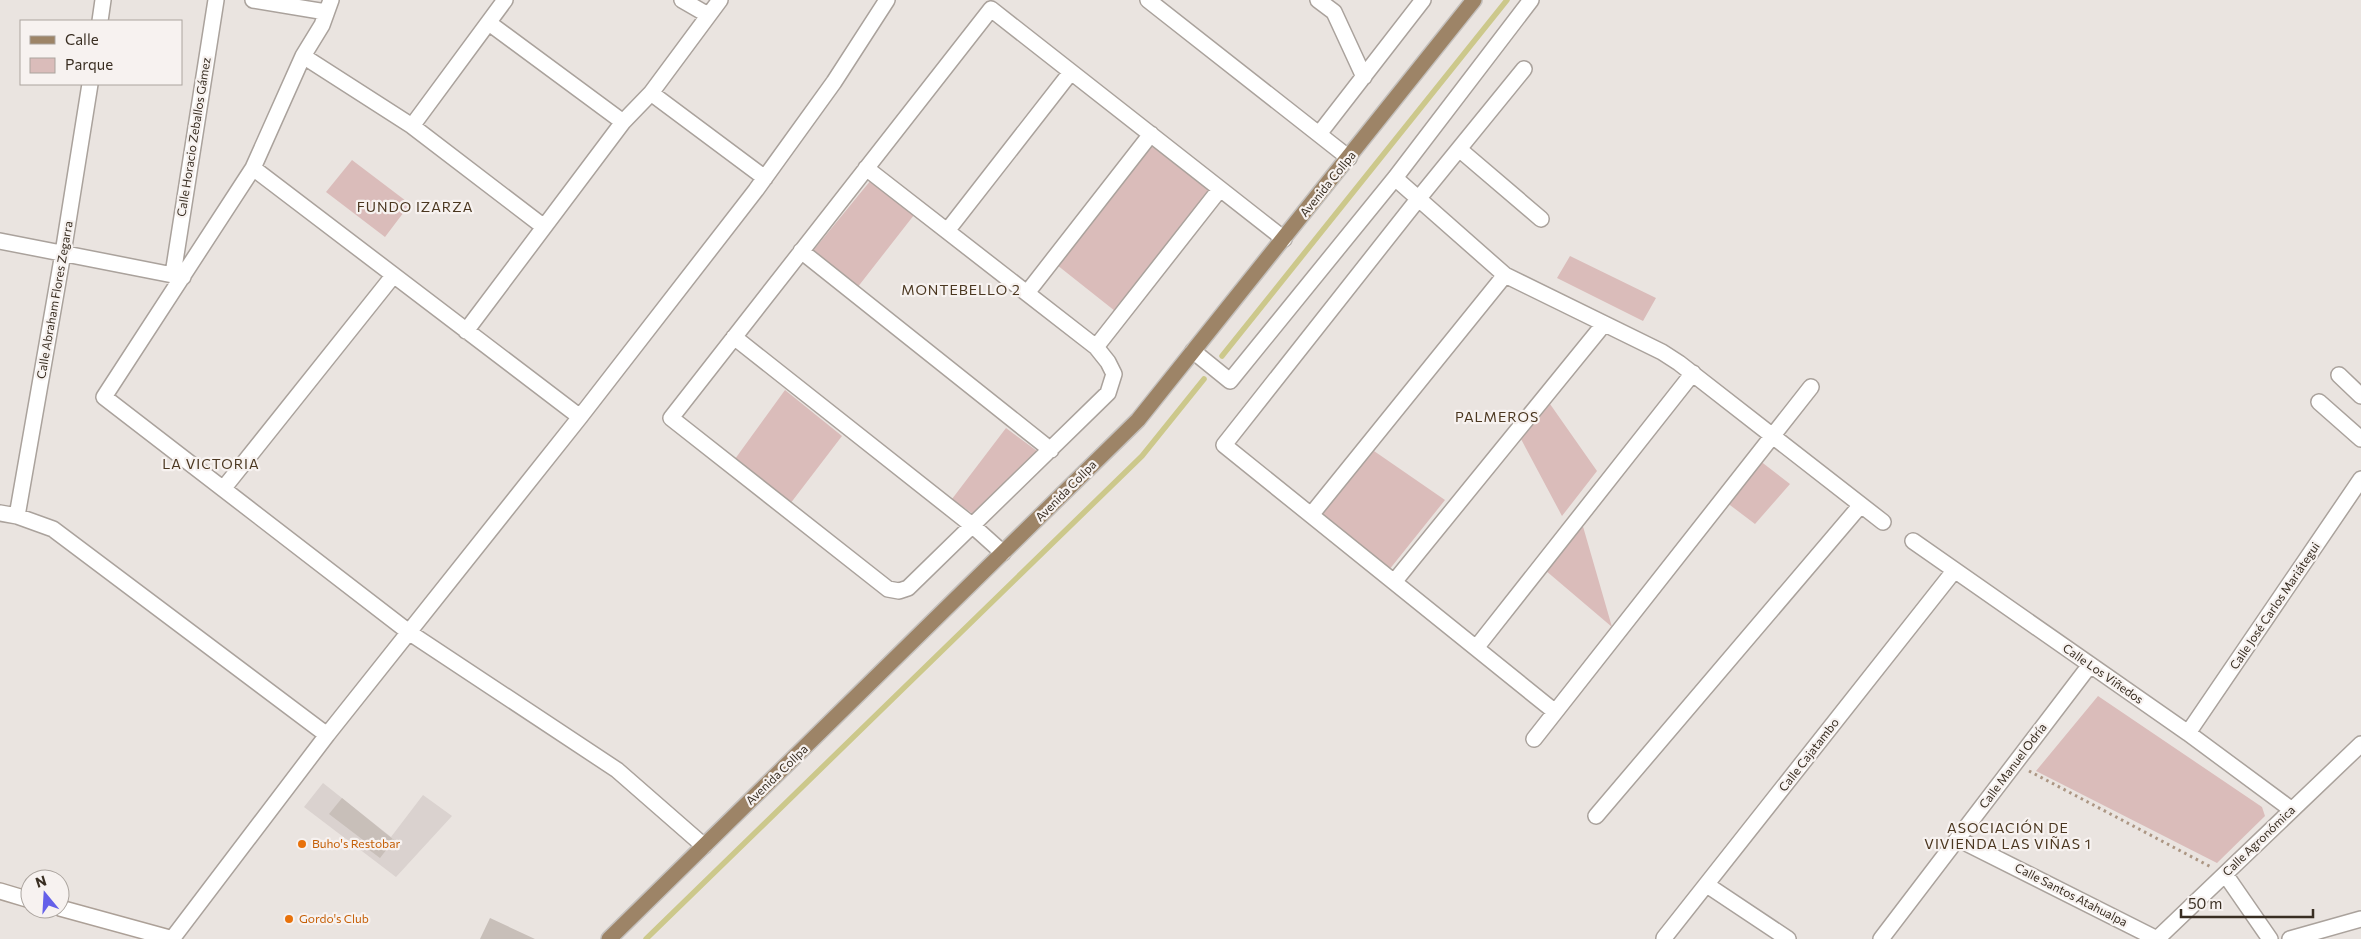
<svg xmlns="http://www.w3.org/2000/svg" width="2361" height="939" viewBox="0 0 2361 939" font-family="Commissioner,sans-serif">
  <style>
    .built { fill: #dad2cf }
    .green { fill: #dabcba }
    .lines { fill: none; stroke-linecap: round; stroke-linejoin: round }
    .stream { stroke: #ccc88b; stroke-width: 5.5 }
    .building { fill: #c8bfb9 }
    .street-casing { stroke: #aaa29c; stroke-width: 18 }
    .secondary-casing { stroke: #aca097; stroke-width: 18 }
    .primary-casing { stroke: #c4c0bd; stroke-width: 18 }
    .path { stroke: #ac9683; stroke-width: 3; stroke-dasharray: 2.5 4; stroke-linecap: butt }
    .street { stroke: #fff; stroke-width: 15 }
    .secondary { stroke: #fff; stroke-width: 15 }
    .primary { stroke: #9d8467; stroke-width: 15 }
    .food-dot { fill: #e8710a; stroke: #f7f2f0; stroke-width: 2 }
    .labels { text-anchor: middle; stroke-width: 4.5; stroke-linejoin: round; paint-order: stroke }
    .street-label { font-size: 12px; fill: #392e22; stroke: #f7f2f0 }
    .food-label { font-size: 12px; fill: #c56008; stroke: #f7f2f0; text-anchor: start }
    .neighbourhood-label { font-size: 14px; letter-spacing: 1px; fill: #4a361f; stroke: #f7f2f0 }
  </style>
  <rect width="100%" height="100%" fill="#eae4e0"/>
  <!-- built -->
  <path class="built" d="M323,783L391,837L423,795L452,816L396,877L304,807Z"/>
  <!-- green -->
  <path class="green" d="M1152,145L1209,190L1115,311L1057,265Z
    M352,160L410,204L385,237L326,192Z
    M871,180L914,215L857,288L812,252Z
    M1570,256L1656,298L1643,321L1557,278Z
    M785,390L842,436L790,504L735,459Z
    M1550,404L1597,471L1562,516L1521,439Z
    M1006,428L1037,451L973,514L952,499Z
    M1374,451L1445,500L1389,570L1321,513Z
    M1755,457L1790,484L1755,524L1722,499Z
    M1582,523L1612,627L1545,570Z
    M2098,696L2262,807L2265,816L2217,863L2036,771Z"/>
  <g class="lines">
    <!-- stream -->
    <path class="stream" d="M1222,356L1507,0
      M646,939L1142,456L1204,379"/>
  </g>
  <!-- building -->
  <path class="building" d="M342,798L394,840L380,858L364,846L367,843L329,814Z
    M490,918L535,939H480Z"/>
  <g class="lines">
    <!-- street casing -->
    <g class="street-casing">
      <path id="street" d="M253,0L326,12
        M682,0L708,15
        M1148,0L1349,158
        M1318,0L1334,12L1364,77
        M100,21L103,0
        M489,23L623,122
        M303,56L412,126L544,227
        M1524,69L1419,198L1224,445L1554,711
        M651,93L765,178
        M412,126L505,0
        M1319,134L1423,0
        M1459,149L1541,219
        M253,168L303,56L322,25L331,0
        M866,168L1096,347L1108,362L1114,374L1108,393L908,588L899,591L888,589L671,418L991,9L1284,239
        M1395,178L1505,275L1662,352L1679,363L1883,522
        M947,231L1071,72
        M0,241L183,277
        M801,251L1051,450
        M173,274L216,0
        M1027,293L1151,134
        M466,331L623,122L651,93L720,0
        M734,337L973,526L1003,553
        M1096,347L1220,189
        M1193,351L1230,381L1395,178L1531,0
        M2339,375L2361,396
        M2319,402L2361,439
        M580,417L253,168L104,397L410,633L617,770L704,846
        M223,489L393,276
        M0,513L17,516L53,529L327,735
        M1311,515L1505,275
        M17,516L63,253L90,84
        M1913,541L2188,733L2292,810
        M1394,582L1604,324
        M1476,648L1693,373
        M2188,733L2361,479
        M1534,739L1811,387
        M1596,816L1860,506
        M1958,839L2157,939
        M2225,874L2270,939
        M1707,885L1788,939
        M1664,938L1954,571
        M172,939L327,735L580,417L756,190L834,82L887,0
        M1881,939L2090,665
        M2157,939L2361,744
        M2290,939L2361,919"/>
    </g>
    <!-- secondary casing -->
    <g class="secondary-casing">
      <path id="secondary" d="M0,891L30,900
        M60,908L173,939"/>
    </g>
    <!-- primary casing -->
    <g class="primary-casing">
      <path id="primary" d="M609,939L1138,420L1474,0"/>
    </g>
    <!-- path -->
    <path class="path" d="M2029,771L2211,867"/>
    <!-- street -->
    <use href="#street" class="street"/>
    <!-- secondary -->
    <use href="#secondary" class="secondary"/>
    <!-- primary -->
    <use href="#primary" class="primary"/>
  </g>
  <!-- markers -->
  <g class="food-dot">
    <circle cx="302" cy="844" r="5"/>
    <circle cx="289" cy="919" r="5"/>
  </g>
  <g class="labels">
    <!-- street labels -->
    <g class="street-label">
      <text transform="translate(194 137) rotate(-81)" y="4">Calle Horacio Zeballos Gámez</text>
      <text transform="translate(1328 184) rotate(-51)" y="4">Avenida Collpa</text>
      <text transform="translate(55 300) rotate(-80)" y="4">Calle Abraham Flores Zegarra</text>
      <text transform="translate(1066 491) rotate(-45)" y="4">Avenida Collpa</text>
      <text transform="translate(2275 606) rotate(-56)" y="4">Calle José Carlos Mariátegui</text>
      <text transform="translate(2103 674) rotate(35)" y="4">Calle Los Viñedos</text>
      <text transform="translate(1809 755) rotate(-52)" y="4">Calle Cajatambo</text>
      <text transform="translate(2013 766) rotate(-53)" y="4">Calle Manuel Odría</text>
      <text transform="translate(777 775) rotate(-44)" y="4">Avenida Collpa</text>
      <text transform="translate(2259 841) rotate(-44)" y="4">Calle Agronómica</text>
      <text transform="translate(2071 895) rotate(27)" y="4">Calle Santos Atahualpa</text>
    </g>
    <!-- food labels -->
    <g class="food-label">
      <text x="312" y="848">Buho's Restobar</text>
      <text x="299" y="923">Gordo's Club</text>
    </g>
    <!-- neighbourhood labels -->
    <g class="neighbourhood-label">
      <text x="415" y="212">FUNDO IZARZA</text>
      <text x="961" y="295">MONTEBELLO 2</text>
      <text x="1497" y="422">PALMEROS</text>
      <text x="211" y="469">LA VICTORIA</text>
      <text x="2008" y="833">ASOCIACIÓN DE<tspan x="2008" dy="16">VIVIENDA LAS VIÑAS 1</tspan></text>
    </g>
  </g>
  <!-- legend -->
  <rect x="20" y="20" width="162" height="65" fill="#f7f2f0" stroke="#aba49e"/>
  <rect x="30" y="36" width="25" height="8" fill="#9d8467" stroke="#aba49e"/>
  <text x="65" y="45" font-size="15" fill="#392e22">Calle</text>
  <rect x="30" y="58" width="25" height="15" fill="#dabcba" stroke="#aba49e"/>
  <text x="65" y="70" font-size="15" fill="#392e22">Parque</text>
  <!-- north arrow -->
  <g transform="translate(45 894) rotate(342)"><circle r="24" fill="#f7f2f0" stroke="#aba49e"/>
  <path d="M0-4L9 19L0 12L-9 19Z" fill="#6460e9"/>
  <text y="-8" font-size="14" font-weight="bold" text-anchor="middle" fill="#392e22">N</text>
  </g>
  <!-- scale -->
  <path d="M2181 909v8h132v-8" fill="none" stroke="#392e22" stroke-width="2.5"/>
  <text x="2188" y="909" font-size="15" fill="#392e22" stroke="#f7f2f0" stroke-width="4" paint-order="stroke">50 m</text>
</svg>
